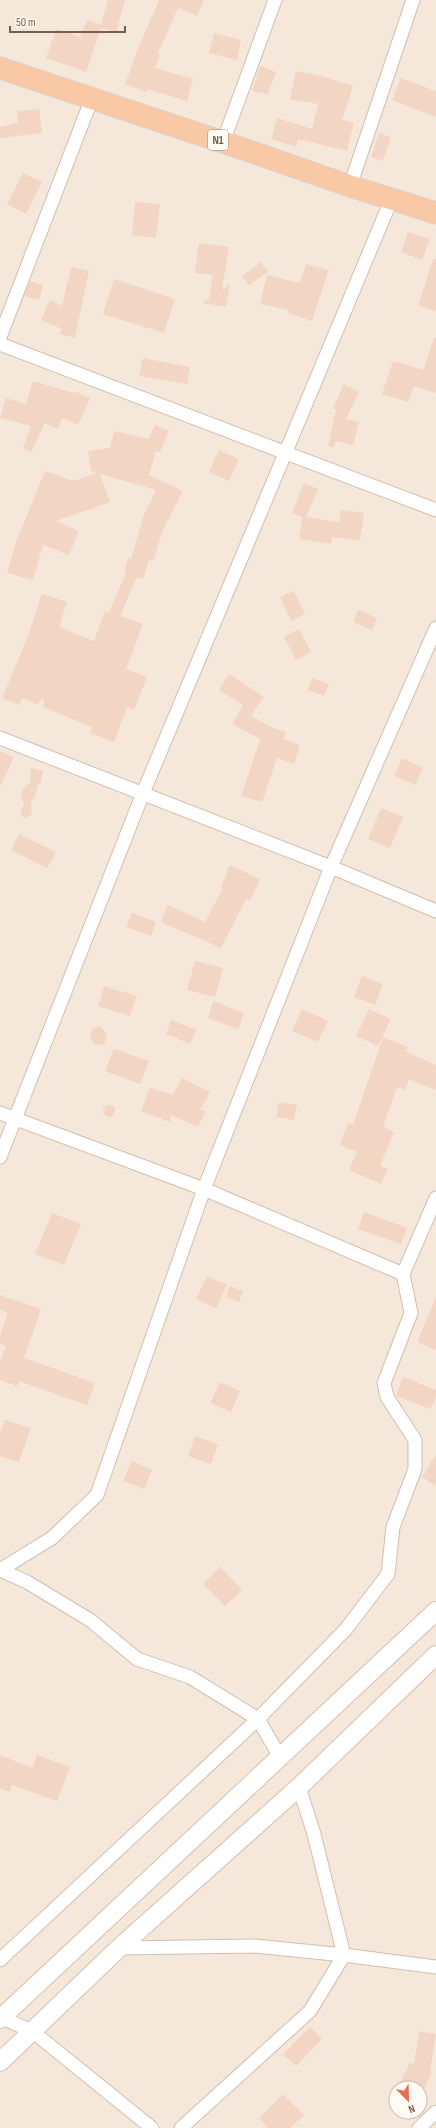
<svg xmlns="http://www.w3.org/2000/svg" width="436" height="2128" viewBox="0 0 436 2128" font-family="'Sofia Sans Condensed',sans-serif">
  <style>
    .residential { fill: #f5e8da; fill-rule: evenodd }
    .building { fill: #f3d5c3 }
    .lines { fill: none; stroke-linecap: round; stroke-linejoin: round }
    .minor-casing { stroke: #d1beb0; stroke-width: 15 }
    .secondary-casing { stroke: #d6c0b0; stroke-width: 20 }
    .trunk-casing { stroke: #dad1cd; stroke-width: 23 }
    .minor { stroke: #fff; stroke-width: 13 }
    .secondary { stroke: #fff; stroke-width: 18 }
    .trunk { stroke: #f9c8a4; stroke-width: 21 }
    .labels { text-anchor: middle; stroke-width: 3; stroke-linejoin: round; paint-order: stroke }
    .shield { fill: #fffaf3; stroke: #a28b7f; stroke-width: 1 }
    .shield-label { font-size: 12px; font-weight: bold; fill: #7a5c4d }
  </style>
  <rect width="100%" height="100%" fill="#fdf6ec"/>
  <!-- residential -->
  <path class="residential" d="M0,0H436V2128H0ZM396,2088H420V2112H396Z"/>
  <!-- building -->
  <path class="building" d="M108,0H125L116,32L101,28L86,72L46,58L56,29L80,37L87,20L101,25Z
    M159,0H204L197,16L178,8L158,53L160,54L155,68L193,79L187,101L148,89L146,92L125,84L139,46Z
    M214,33L241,40L237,60L209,53Z
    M260,66L276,72L268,94L252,91Z
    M296,71L318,75L353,86L342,120L354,123L347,151L298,139L296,147L271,139L277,118L312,129L318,104L290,99Z
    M401,78L436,91V117L392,100Z
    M39,109L42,133L0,138V127L18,123L17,111Z
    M379,133L391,137L383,161L371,157Z
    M23,173L42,182L26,214L7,204Z
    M135,202L160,204L156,238L132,235Z
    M408,232L430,239L422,260L401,252Z
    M199,243L229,247L222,290L230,284L226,307L203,303L209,299L213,275L195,273Z
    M433,259H436V311L418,306Z
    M261,262L268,272L249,285L242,276Z
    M306,264L329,270L312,321L288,313L289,310L260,304L267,275L300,283Z
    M71,267L89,271L75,338L60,334L62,329L41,320L50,300L62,306Z
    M114,279L175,299L164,333L103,314Z
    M30,281L43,285L39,300L24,296Z
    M434,338H436V393L414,386L408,402L382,394L393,361L423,370Z
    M143,358L190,367L187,384L139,376Z
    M33,381L73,393L74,391L90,398L78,425L62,418L58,429L45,423L31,452L23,448L31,426L0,418L6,398L26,404Z
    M344,384L359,392L346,419L359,422L353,445L336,441L333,448L328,446L336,410L333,408Z
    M155,425L169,431L160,452L156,451L149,475L183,491L162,532L154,560L149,559L143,579L137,577L120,616L143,624L126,669L147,677L134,710L127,707L114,742L90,733L92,727L43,707L44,700L41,699L38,705L22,698L19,705L2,698L28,636L42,594L67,602L59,627L94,641L105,611L109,612L126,573L124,572L128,558L131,559L143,517L156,490L100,474L110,502L56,521L79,531L69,555L43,545L33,580L7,573L16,542L45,471L73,481L97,473L91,471L88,451L110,448L114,431L149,439Z
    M219,450L239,459L229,481L209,472Z
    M304,483L318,489L306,517L339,522L341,510L364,513L360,540L332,537L331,544L299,539L303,517L292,513Z
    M294,591L305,614L291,621L280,597Z
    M358,610L377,618L372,630L353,622Z
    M299,629L311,652L296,660L284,637Z
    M229,674L264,697L251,716L273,728L286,732L283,739L300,745L294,764L277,758L262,802L241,796L260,739L232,724L243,705L219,690Z
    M312,678L329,684L324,696L308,690Z
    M0,751L14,757L0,787Z
    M402,758L423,768L415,785L394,776Z
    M31,768L43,771L40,785L38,784L35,797L31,801L32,813L30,816L24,818L20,813L24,804L21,794L22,790L30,782Z
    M381,808L403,817L390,848L368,839Z
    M19,834L56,852L47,868L11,850Z
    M230,865L260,879L250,900L246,899L221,948L161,922L168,905L205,922L223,888L221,887Z
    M132,913L156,922L151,936L126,927Z
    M195,961L223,968L215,997L187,990Z
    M362,976L383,984L375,1005L354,997Z
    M104,986L137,996L130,1016L98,1006Z
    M213,1001L244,1013L238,1029L208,1018Z
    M302,1009L328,1021L318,1042L292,1031Z
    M369,1009L391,1019L378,1046L356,1036Z
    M171,1020L196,1030L190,1044L166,1034Z
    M100,1026L107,1035L104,1045L94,1044L90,1036L93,1029Z
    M383,1037L408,1047L406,1052L436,1065V1090L409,1079L405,1090L397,1087L383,1127L394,1132L380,1166L388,1169L381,1184L349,1170L357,1152L340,1145L348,1123L353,1125Z
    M114,1049L149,1061L140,1084L105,1071Z
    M182,1078L210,1092L200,1110L206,1111L198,1127L171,1115L170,1122L141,1111L150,1088L173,1095Z
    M279,1102L297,1105L294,1120L276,1117Z
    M103 1111a6 6 0 1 1 12 0a6 6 0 1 1-12 0Z
    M364,1212L407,1228L401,1244L358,1229Z
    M52,1213L81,1224L64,1265L35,1254Z
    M207,1276L227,1285L216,1308L196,1299Z
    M230,1286L243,1291L239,1302L226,1297Z
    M0,1295L41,1309L24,1358L95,1383L87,1405L19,1381L17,1386L0,1380V1362L6,1346L0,1344V1336L8,1313L0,1310Z
    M436,1297V1350L417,1342Z
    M403,1377L436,1390V1396L431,1409L396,1396Z
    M220,1382L240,1391L231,1412L210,1403Z
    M5,1420L31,1428L19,1462L0,1456V1433Z
    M195,1436L218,1444L211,1464L188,1456Z
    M436,1454V1486L422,1477Z
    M132,1461L152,1470L144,1489L123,1481Z
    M220,1567L242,1590L225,1606L203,1584Z
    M0,1755L32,1768L37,1755L70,1767L57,1801L12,1785L9,1792L0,1788Z
    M310,2027L322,2039L296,2066L283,2054Z
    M419,2031L436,2034L430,2071L432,2072L422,2093L420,2092V2088H412L400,2083L410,2062L414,2064Z
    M283,2094L304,2115L290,2128H268L259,2118Z"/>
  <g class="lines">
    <!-- minor casing -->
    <g class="minor-casing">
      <path id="minor" d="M223,142L275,0
        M350,186L413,0
        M0,337L92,98
        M0,344L436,510
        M0,738L331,867L436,911
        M0,1113L204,1189L403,1274
        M0,1157L143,793L392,198
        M0,1570L52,1538L97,1495L204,1189L331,867L436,628
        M0,1570L27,1582L90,1620L137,1659L190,1677L258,1719L280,1757
        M119,1948L255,1946L344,1955L436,1967
        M0,1960L258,1719L346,1629L388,1574L393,1527L415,1469V1440L387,1397L384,1383L411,1313L403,1274L436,1198
        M0,2017L32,2031L152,2128
        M181,2128L310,2011L344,1955L314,1834L299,1787
        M419,2128L436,2112"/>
    </g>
    <!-- secondary casing -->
    <g class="secondary-casing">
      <path id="secondary" d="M0,2019L436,1611
        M0,2062L119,1948L299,1787L436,1655"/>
    </g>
    <!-- trunk casing -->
    <g class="trunk-casing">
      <path id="trunk" d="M0,68L223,142L350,186L436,213"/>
    </g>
    <!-- minor -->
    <use href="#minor" class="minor"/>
    <!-- secondary -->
    <use href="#secondary" class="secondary"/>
    <!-- trunk -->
    <use href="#trunk" class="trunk"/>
  </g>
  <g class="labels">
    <!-- shield labels -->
    <rect class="shield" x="208" y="130" width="20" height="20" rx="3"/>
    <g class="shield-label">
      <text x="218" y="144">N1</text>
    </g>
  </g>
  <!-- north arrow -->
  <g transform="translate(408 2100) rotate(157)"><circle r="19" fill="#fffaf3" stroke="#cabbb1"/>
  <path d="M0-3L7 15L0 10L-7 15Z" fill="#e76f51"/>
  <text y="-6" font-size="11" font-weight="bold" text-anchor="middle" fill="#7a5c4d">N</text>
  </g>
  <!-- scale -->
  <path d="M10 26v6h115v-6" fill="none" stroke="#7a5c4d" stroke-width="2"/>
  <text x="16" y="26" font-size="12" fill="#7a5c4d" stroke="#fffaf3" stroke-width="3" paint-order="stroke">50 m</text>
</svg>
